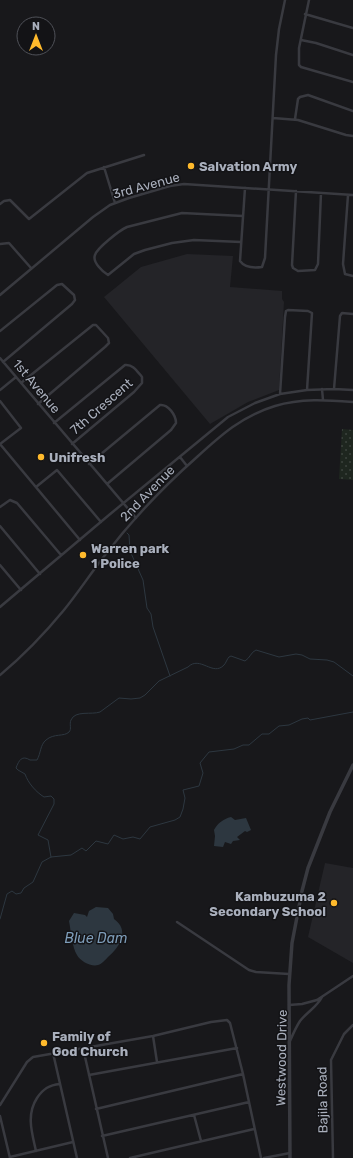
<svg xmlns="http://www.w3.org/2000/svg" width="353" height="1158" viewBox="0 0 353 1158" font-family="Rubik,sans-serif">
  <style>
    .built { fill: #242428 }
    .green { fill: url(#green-dots) }
    .water { fill: #2d3740 }
    .lines { fill: none; stroke-linecap: round; stroke-linejoin: round }
    .stream { stroke: #2d3740; stroke-width: 1 }
    .minor { stroke: #393a40; stroke-width: 2.5 }
    .tertiary { stroke: #393a40; stroke-width: 3.5 }
    .poi-dot { fill: #ffba2c; stroke: #131316; stroke-width: 1.5 }
    .labels { text-anchor: middle; stroke-width: 3; stroke-linejoin: round; paint-order: stroke }
    .poi-label { font-size: 13px; font-weight: bold; fill: #a9afbc; stroke: #131316; text-anchor: start }
    .street-label { font-size: 13px; fill: #a9afbc; stroke: #131316 }
    .water-label { font-size: 14px; font-style: italic; fill: #7e9db9; stroke: #131316 }
  </style>
  <defs>
    <pattern id="green-dots" width="8" height="8" patternUnits="userSpaceOnUse"><rect width="8" height="8" fill="#1e261f"/><path d="M2 2h.1M6 6h.1" fill="none" stroke="#3c433e" stroke-width="1.8" stroke-linecap="round"/></pattern>
  </defs>
  <rect width="100%" height="100%" fill="#18181b"/>
  <!-- built -->
  <path class="built" d="M187,254L233,256L230,287L282,291V299L284,302L279,390L248,402L210,424L104,297L141,267Z
    M325,863L353,868V963L308,937Z"/>
  <!-- green -->
  <path class="green" d="M342,429L353,430V480L339,479Z"/>
  <!-- water -->
  <path class="water" d="M231,817L235,820L246,818L251,830L247,832L245,831L237,837L240,840L233,841L231,844L225,842L223,847L214,846L215,836L214,830C218,823 223,819 231,817Z
    M96,907L108,908L113,914L114,919C130,930 120,947 108,957C105,960 102,964 98,965C91,967 80,961 77,955C72,947 71,931 69,921L74,913L85,915L87,917L89,911Z"/>
  <g class="lines">
    <!-- stream -->
    <path class="stream" d="M127,533L129,535L130,551L143,580L147,608L151,614L153,627L170,676
      M51,857L48,840L38,835L54,804V799L51,796L44,797C36,792 28,783 25,774L18,770L16,768C19,760 22,755 30,760H37C41,753 40,745 46,740C54,733 64,737 69,732C72,729 69,724 71,720C75,710 92,715 100,712L119,698L131,699L140,698L145,695L159,681L188,667C200,655 213,677 224,665C226,663 227,659 229,657L231,656L245,661C250,658 251,652 256,650L279,657L296,654L302,655L310,659L327,660L334,662L353,676
      M0,919L7,894L12,891L16,894L21,893L24,888L33,882L42,862L51,857L71,855L82,848L86,851L96,841L108,844L114,835L123,839L133,837L140,839L150,827L175,820L180,817L183,809L185,798L183,790L199,786L203,773L200,763L209,752L234,749L243,745H249L262,734H269L279,726L289,725L302,719L308,718L310,720L353,712"/>
    <!-- minor -->
    <path class="minor" d="M309,0L299,48V65L301,67L353,82
      M305,14L353,28
      M301,40L316,43L353,55
      M273,118L298,120L346,135L353,136
      M295,119L298,99L300,97L308,95L353,111
      M104,167L115,203
      M245,188L240,261C245,268 255,268 262,267L265,258L276,55L279,29L285,0
      M296,191L292,265L293,268L298,271L315,270L318,264L321,193
      M348,195L343,264L345,274L353,276
      M0,204L4,201L10,200L29,219L87,173L144,155
      M241,242L194,240L172,243L145,250L134,254L108,275C103,272 92,262 95,255C97,248 120,230 127,227L182,213L243,216
      M0,244L9,243L31,268
      M0,295L93,217L110,205L129,198L170,186L184,184L353,195
      M0,331L57,285L62,284L74,295L75,300L72,304L3,362
      M0,358L136,518
      M21,383L93,325H96L108,338L109,343L105,347L38,404
      M322,389L323,400
      M334,389L340,316L342,313L353,314
      M0,390L16,377
      M280,394L285,317L286,311L288,310L308,311L312,313L307,390
      M0,401L21,428L0,444
      M54,423L125,365C133,364 137,371 142,377V383L134,392L72,444
      M0,444L80,540
      M180,457L187,466
      M89,464L160,405C168,404 176,415 176,423L171,430L107,484
      M36,487L57,470L101,522
      M0,507L10,500L17,503L61,555
      M0,526L40,574
      M0,565L21,590
      M0,607L109,515L228,417L255,403L280,394L307,390L334,389L353,390
      M0,675C23,656 45,633 64,610C77,594 89,576 102,559C130,522 162,488 197,457C221,435 242,416 275,406C301,398 327,400 353,402
      M177,922L249,970L256,972L289,974
      M289,1005L302,1004L317,1000L353,976
      M153,1036L157,1062
      M290,1041C293,1034 296,1027 300,1021C307,1012 317,1007 322,997
      M83,1048L108,1158
      M53,1053L77,1158
      M89,1075L237,1048
      M0,1105L27,1062L33,1057L153,1036L211,1022L227,1020L230,1023L243,1074L261,1158
      M96,1109L243,1074
      M194,1115L201,1141
      M0,1116L10,1158
      M102,1136L249,1102
      M36,1151C32,1133 26,1115 37,1098C43,1089 49,1085 60,1084
      M10,1157L73,1142
      M130,1158L254,1129
      M264,1158L290,1153
      M333,1158L331,1060L344,1034L353,1025"/>
    <!-- tertiary -->
    <path class="tertiary" d="M290,1158L289,985L292,943L302,891L308,868L330,812L353,765"/>
  </g>
  <!-- markers -->
  <g class="poi-dot">
    <circle cx="191" cy="166" r="4"/>
    <circle cx="41" cy="457" r="4"/>
    <circle cx="83" cy="555" r="4"/>
    <circle cx="334" cy="903" r="4"/>
    <circle cx="44" cy="1043" r="4"/>
  </g>
  <g class="labels">
    <!-- poi labels -->
    <g class="poi-label">
      <text x="199" y="171">Salvation Army</text>
      <text x="49" y="462">Unifresh</text>
      <text x="91" y="553">Warren park<tspan x="91" dy="15">1 Police</tspan></text>
      <text x="326" y="901" text-anchor="end">Kambuzuma 2<tspan x="326" dy="15">Secondary School</tspan></text>
      <text x="52" y="1041">Family of<tspan x="52" dy="15">God Church</tspan></text>
    </g>
    <!-- street labels -->
    <g class="street-label">
      <text transform="translate(146 185) rotate(-15)" y="5">3rd Avenue</text>
      <text transform="translate(37 386) rotate(50)" y="5">1st Avenue</text>
      <text transform="translate(101 406) rotate(-41)" y="5">7th Crescent</text>
      <text transform="translate(147 493) rotate(-46)" y="5">2nd Avenue</text>
      <text transform="translate(281 1058) rotate(-89)" y="5">Westwood Drive</text>
      <text transform="translate(322 1100) rotate(-91)" y="5">Bajila Road</text>
    </g>
    <!-- water labels -->
    <g class="water-label">
      <text x="96" y="943">Blue Dam</text>
    </g>
  </g>
  <!-- north arrow -->
  <g transform="translate(36 36)"><circle r="19" fill="#131316" stroke="#4f5158"/>
  <path d="M0-3L7 15L0 10L-7 15Z" fill="#ffba2c"/>
  <text y="-6" font-size="11" font-weight="bold" text-anchor="middle" fill="#a9afbc">N</text>
  </g>
</svg>
